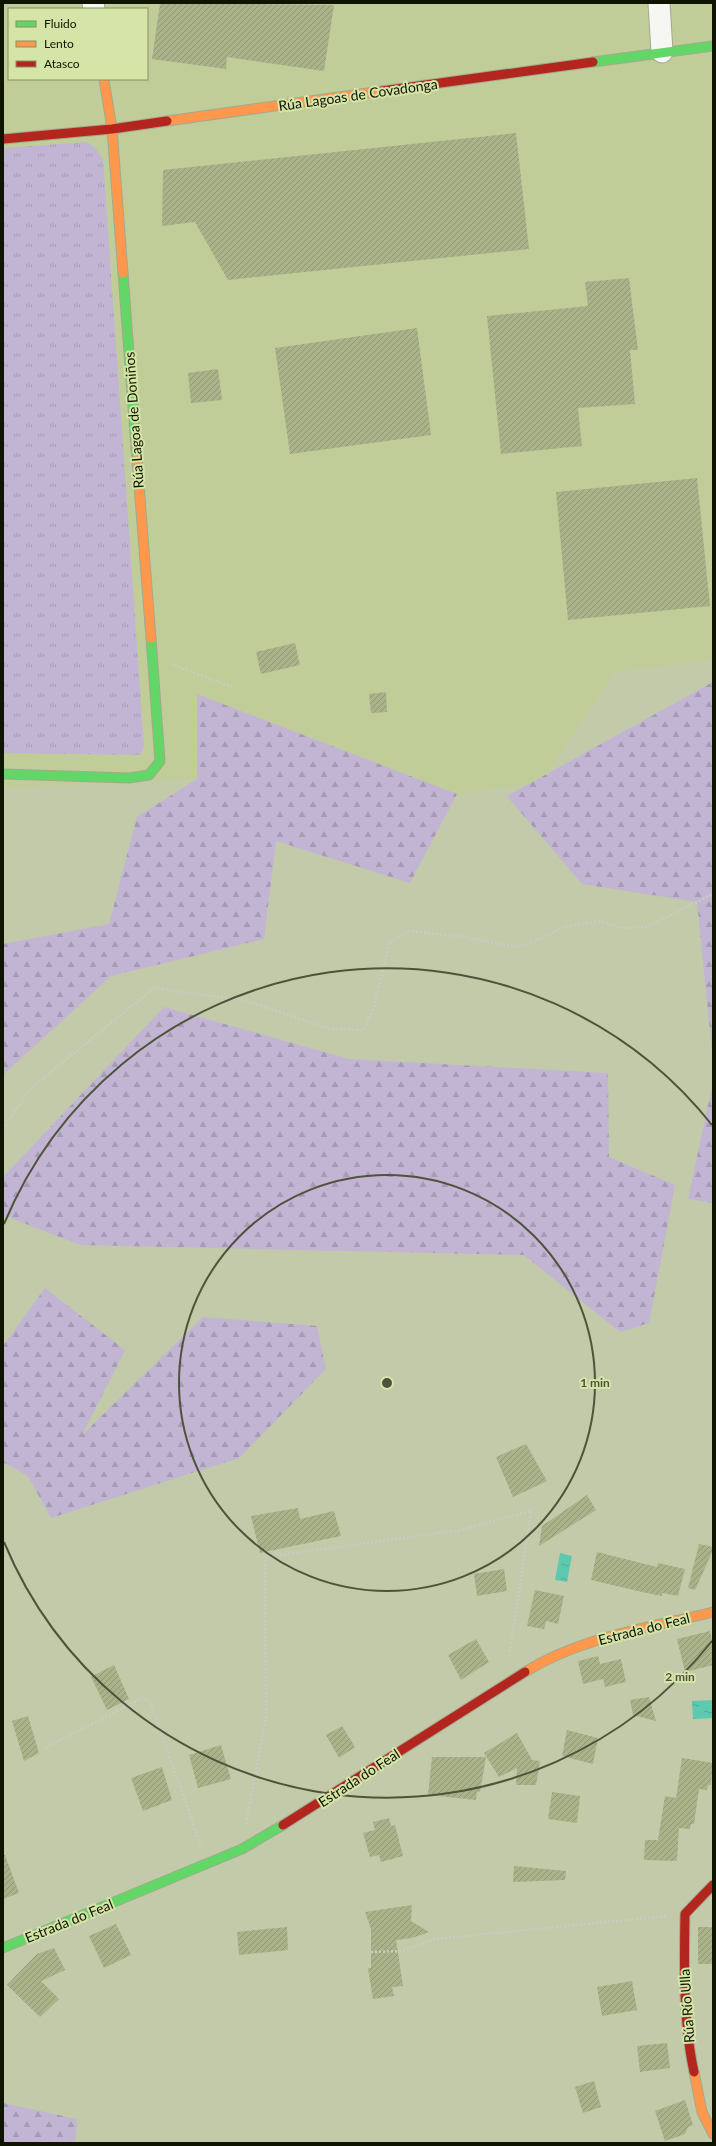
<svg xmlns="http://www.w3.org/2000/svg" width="716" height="2146" viewBox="0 0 716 2146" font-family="Lato,sans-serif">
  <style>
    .built { fill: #c0cd98; fill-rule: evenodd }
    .grass { fill: url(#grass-tufts) }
    .forest { fill: url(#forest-firs) }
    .water { fill: url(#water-ripples) }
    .building { fill: url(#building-hatch) }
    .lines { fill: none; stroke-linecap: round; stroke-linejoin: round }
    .street-casing { stroke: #a3a98f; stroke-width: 23 }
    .fast-casing { stroke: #a3a98f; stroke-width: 11 }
    .slow-casing { stroke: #a3a98f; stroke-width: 11 }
    .jam-casing { stroke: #a3a98f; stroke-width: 11 }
    .path { stroke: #c9ccc2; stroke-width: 2.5; stroke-dasharray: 2 2; stroke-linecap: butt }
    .street { stroke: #f6f7f2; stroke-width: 21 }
    .fast { stroke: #63d668; stroke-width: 9 }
    .slow { stroke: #ff974d; stroke-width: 9 }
    .jam { stroke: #b3261e; stroke-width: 9 }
    .ring { fill: none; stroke: #4e543b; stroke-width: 2 }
    .labels { text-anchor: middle; stroke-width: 4; stroke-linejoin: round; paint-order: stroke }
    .street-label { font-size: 14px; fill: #0f1400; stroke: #d5e5a7 }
    .centre { fill: #4e543b; stroke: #d5e5a7; stroke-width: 2 }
    .ring-label { font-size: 12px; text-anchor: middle; font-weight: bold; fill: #4e543b; stroke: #d5e5a7; stroke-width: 4; stroke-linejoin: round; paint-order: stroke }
  </style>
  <defs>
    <pattern id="grass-tufts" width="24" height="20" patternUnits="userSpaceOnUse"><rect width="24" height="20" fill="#c2b5d4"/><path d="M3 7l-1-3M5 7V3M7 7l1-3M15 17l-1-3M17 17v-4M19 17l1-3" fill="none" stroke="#a69bb4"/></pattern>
    <pattern id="forest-firs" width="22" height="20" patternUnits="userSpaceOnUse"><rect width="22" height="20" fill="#c2b5d4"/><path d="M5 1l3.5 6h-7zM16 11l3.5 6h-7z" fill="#a69bb4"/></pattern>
    <pattern id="water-ripples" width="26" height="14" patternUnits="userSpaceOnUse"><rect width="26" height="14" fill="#5fc9af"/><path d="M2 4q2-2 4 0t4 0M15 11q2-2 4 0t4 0" fill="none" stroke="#51ac95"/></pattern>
    <pattern id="building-hatch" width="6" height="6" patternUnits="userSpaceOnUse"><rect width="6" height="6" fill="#aab28a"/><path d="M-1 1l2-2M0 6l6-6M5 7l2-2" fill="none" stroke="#919875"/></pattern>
  </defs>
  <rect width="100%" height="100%" fill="#c2caa9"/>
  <!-- built -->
  <path class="built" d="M3,3H713V660L615,672L541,782L457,794L198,694L197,779L3,788ZM9,9H147V79H9Z"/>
  <!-- grass -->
  <path class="grass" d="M87,142L96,149L103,159L144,747L140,755L3,753V148Z"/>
  <!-- forest -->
  <path class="forest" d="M713,682V1061L697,902L582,884L507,796Z
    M197,694L457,794L410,883L276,841L264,939L111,976L3,1075V944L109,924L137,817L197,779Z
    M164,1007L349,1059L608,1073L609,1157L675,1185L649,1323L620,1332L524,1255L80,1245L3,1215V1177Z
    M713,1082V1203L688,1199Z
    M45,1288L125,1350L82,1435L203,1317L317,1326L326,1369L239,1458L51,1518L28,1476L3,1462V1346Z
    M3,2103L77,2119L75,2143H3Z"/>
  <!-- water -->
  <path class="water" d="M560,1553L572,1556L567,1582L555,1580Z
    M713,1700V1718L693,1719L692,1701Z"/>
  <!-- building -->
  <path class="building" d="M160,3L334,5L324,71L227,57L226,69L152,59Z
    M516,133L529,249L228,280L195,222L162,226L163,170Z
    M629,278L638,350H630L635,404L578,408L582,446L501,454L487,316L588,306L585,282Z
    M417,328L431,435L290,454L275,348Z
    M218,369L222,400L191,403L188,373Z
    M697,478L710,606L568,620L556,492Z
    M295,643L300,665L261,674L256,652Z
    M386,692L387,712L371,713L369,694Z
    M526,1444L547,1481L513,1497L496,1457Z
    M587,1495L596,1510L539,1546L542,1526Z
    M298,1508L300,1519L334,1511L341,1536L260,1553L251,1516Z
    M699,1544L713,1547V1550L695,1590L688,1588Z
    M597,1552L657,1567L658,1563L685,1569L678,1596L662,1593V1596L642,1592L591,1580Z
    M504,1569L507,1591L477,1596L474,1574Z
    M535,1590L564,1596L558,1624L546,1621L544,1629L527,1626Z
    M710,1631L713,1645V1665L685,1672L677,1639Z
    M476,1639L489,1662L461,1680L448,1655Z
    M598,1656L600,1664L621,1659L626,1682L605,1687L603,1679L583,1684L578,1661Z
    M114,1665L129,1699L107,1710L91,1677Z
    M649,1697L656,1721L633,1715L630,1700Z
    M28,1716L39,1753L24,1761L12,1721Z
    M342,1726L355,1747L339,1758L326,1735Z
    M567,1730L598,1738L593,1764L562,1756Z
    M517,1733L532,1760L540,1761L536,1785H516L517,1768L499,1777L484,1753Z
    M221,1745L231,1779L198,1788L189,1755Z
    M432,1757H486L480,1792L477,1791L476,1800L428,1795Z
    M682,1758L713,1763L711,1785H708L707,1790L699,1789L694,1824H691L690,1829L679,1828L677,1861L644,1860L645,1840H658L665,1796L676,1798Z
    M162,1767L172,1800L143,1811L131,1778Z
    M552,1792L580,1796L577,1823L548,1819Z
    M389,1818L391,1826L395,1825L403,1856L381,1862L379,1855L370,1857L363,1833L375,1830L373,1822Z
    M3,1855H5L19,1893L3,1899Z
    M514,1866L566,1871L565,1880L513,1882Z
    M412,1905L411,1921L429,1932L412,1938L396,1940L403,1986L392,1987L394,1996L373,1999L368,1968H371V1929L365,1912Z
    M116,1924L131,1955L104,1968L89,1936Z
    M287,1927L288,1950L239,1955L237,1932Z
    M698,1927H713V1964H698Z
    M54,1948L65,1970L41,1981L59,1999L40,2017L7,1985L37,1954Z
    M632,1981L637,2010L602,2016L597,1987Z
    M667,2043L670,2068L640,2072L637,2046Z
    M594,2081L601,2107L583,2113L575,2087Z
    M685,2100L693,2125L688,2127L685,2134L665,2141L655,2111Z"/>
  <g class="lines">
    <!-- street casing -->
    <g class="street-casing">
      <path id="street" d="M93,3L94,9
        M659,3L662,52"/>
    </g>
    <!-- fast casing -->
    <g class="fast-casing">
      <path id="fast" d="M593,62L713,46
        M123,273L137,460
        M3,774L129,778L149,775L160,761L151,638
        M3,1948L242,1849L283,1825"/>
    </g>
    <!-- slow casing -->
    <g class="slow-casing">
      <path id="slow" d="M104,79L112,129L123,273
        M167,121L382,91
        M137,460L151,638
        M525,1672C581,1637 649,1628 713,1612
        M694,2072L702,2112L713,2134"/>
    </g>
    <!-- jam casing -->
    <g class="jam-casing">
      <path id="jam" d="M382,91L593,62
        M3,139L112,129L167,121
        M283,1825L525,1672
        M694,2072C683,2022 684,1965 685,1914L713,1885"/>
    </g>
    <!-- path -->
    <path class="path" d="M171,664L232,687
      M3,1129L31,1088L154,988L243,1000L330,1029L363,1030L373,1010L390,942L410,931L464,937L516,947L534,942L564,927L601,921L620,928L647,927L713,894
      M45,1748L142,1698L150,1701L201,1846
      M246,1824L266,1717L265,1557L461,1530L531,1511L509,1659
      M367,1952L402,1951L435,1939L667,1916"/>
    <!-- street -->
    <use href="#street" class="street"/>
    <!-- fast -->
    <use href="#fast" class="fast"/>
    <!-- slow -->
    <use href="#slow" class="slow"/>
    <!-- jam -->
    <use href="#jam" class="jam"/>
  </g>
  <!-- distance rings -->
  <g class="ring">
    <circle cx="387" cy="1383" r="208"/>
    <path d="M712 1641A415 415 0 0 1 4 1542M4 1224A415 415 0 0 1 712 1125"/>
  </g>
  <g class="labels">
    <!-- street labels -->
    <g class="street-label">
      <text transform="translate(358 95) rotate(-8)" y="5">Rúa Lagoas de Covadonga</text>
      <text transform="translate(134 420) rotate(-94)" y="5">Rúa Lagoa de Doniños</text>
      <text transform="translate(644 1629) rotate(-14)" y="5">Estrada do Feal</text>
      <text transform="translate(359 1778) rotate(-33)" y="5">Estrada do Feal</text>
      <text transform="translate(69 1921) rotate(-22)" y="5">Estrada do Feal</text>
      <text transform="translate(687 2006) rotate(-94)" y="5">Rúa Río Ulla</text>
    </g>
  </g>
  <circle cx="387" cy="1383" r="6" class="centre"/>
  <g class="ring-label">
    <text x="595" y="1387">1 min</text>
    <text x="680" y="1681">2 min</text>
  </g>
  <!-- border -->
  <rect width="716" height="2146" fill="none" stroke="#0f1400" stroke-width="8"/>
  <!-- legend -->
  <rect x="8" y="8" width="140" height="72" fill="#d5e5a7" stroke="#869164"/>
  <rect x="16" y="21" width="20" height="6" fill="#63d668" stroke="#869164"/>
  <text x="44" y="28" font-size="12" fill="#0f1400">Fluido</text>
  <rect x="16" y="41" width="20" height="6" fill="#ff974d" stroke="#869164"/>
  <text x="44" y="48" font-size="12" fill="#0f1400">Lento</text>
  <rect x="16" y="61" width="20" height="6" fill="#b3261e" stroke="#869164"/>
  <text x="44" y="68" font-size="12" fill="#0f1400">Atasco</text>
</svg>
